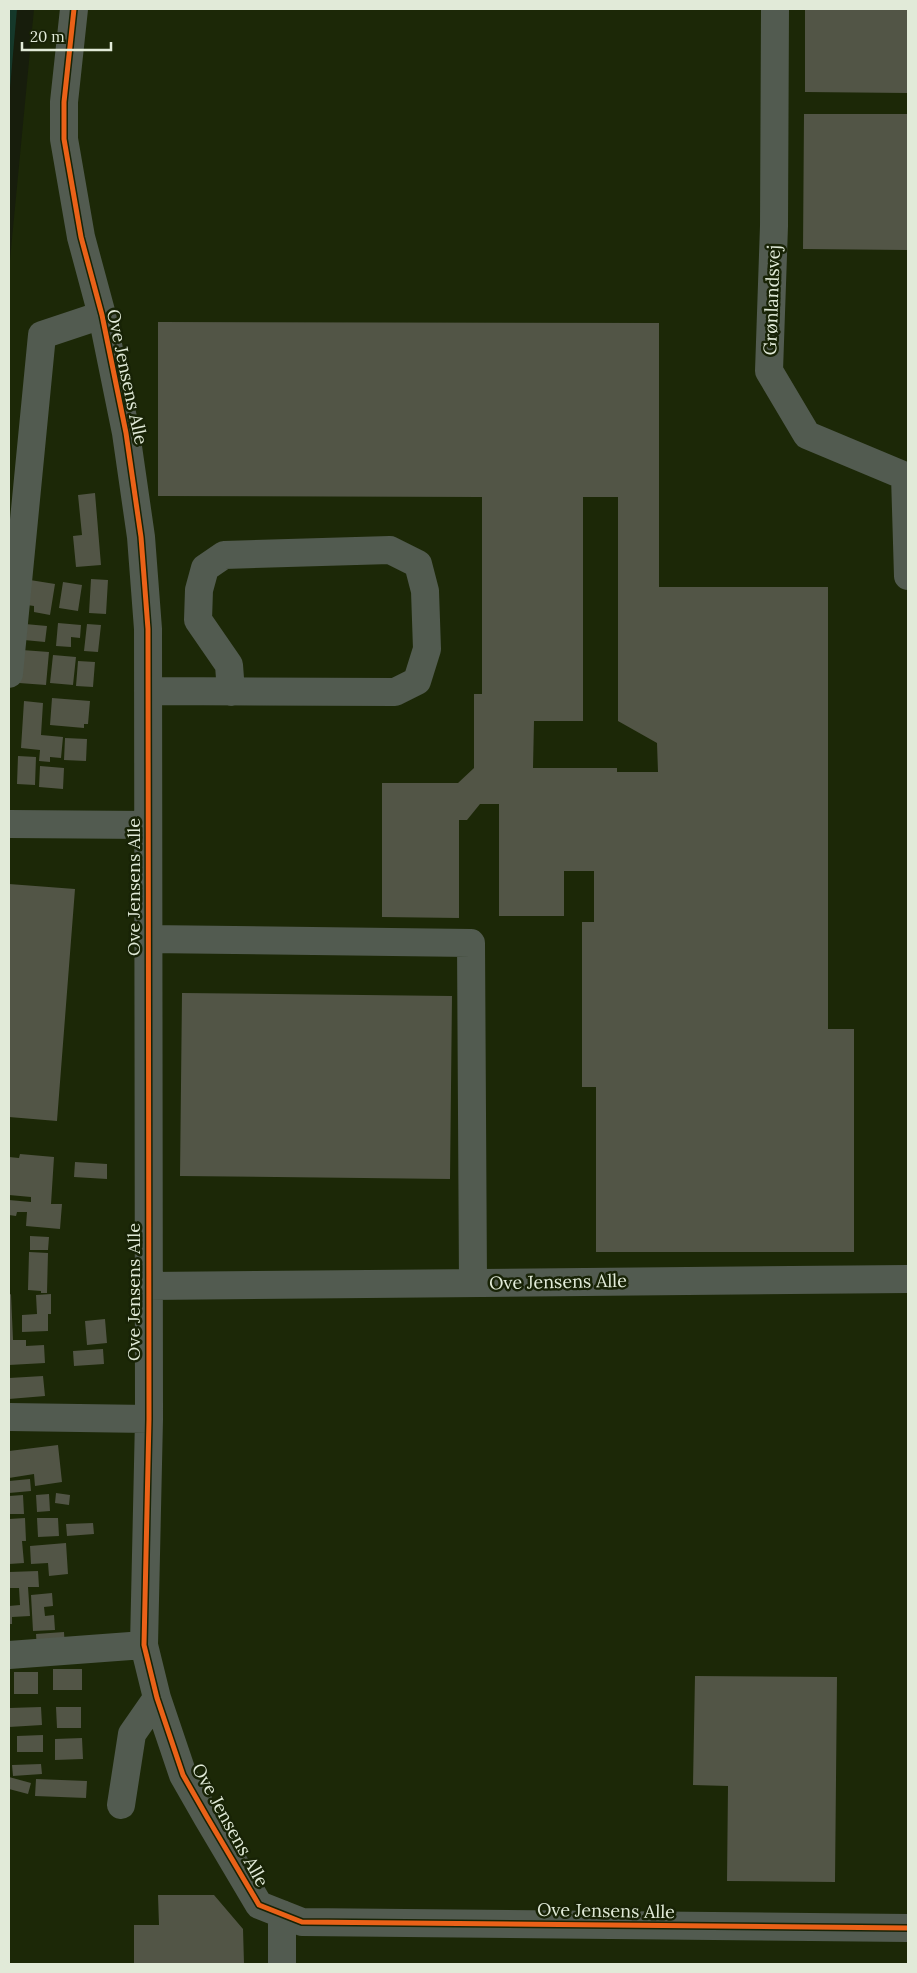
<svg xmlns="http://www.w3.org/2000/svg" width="917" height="1973" viewBox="0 0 917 1973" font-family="Lora,serif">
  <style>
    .built { fill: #1c2807 }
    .water { fill: #15382a }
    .building { fill: #525546; fill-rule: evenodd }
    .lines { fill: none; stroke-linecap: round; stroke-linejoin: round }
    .minor { stroke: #525b50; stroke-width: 28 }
    .cycleway-casing { stroke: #182306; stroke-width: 8 }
    .cycleway { stroke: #ea6118; stroke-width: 5 }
    .labels { text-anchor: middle; stroke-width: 5; stroke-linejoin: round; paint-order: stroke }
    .street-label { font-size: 18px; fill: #e1ead8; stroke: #182306 }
  </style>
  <rect width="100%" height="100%" fill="#171d0c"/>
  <!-- built -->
  <path class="built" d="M34,9H908V1964H9V270Z"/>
  <!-- water -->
  <path class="water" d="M9,9H17L9,99Z"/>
  <!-- building -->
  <path class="building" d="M805,9H908V93L805,92Z
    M804,114H908V250L803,249Z
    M158,322L659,323V587H828V1029H854V1252H596V1087H582V922H594V871H564V916H499V804H480L467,820H459V918L382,917V783H458L474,768V694H482V497L158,496ZM583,497H618V721L657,743L658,772H617V768H533L534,721H583Z
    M95,493L101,565L76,567L73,536L82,535L78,495Z
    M91,579L108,580L106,614L89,613Z
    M30,580L55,584L50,615L34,612V606L27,605Z
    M63,582L82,585L78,611L59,608Z
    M58,623L81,625L80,638L71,637V647L56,646Z
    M25,624L47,626L45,642L24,640Z
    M87,624L101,625L98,652L84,651Z
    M22,650L49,652L46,685L19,683Z
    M53,655L76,657L73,685L50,683Z
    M78,661L95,662L93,687L76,686Z
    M52,698L90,701L88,724H84V728L50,725Z
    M24,701L43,703L41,735L63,737L61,758L50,757V762L39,761L40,750L21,748Z
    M65,738L87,739L86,761L64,760Z
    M18,756L36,757L35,785L17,784Z
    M40,766L64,768L63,789L39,787Z
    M9,884L75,889L57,1121L9,1117Z
    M182,993L452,996L450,1179L180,1176Z
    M20,1154L54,1157L51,1204H62L60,1229L26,1226L27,1212H17L16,1216L9,1215V1200L31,1202V1197L9,1195V1157L19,1158Z
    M75,1162L107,1164V1179L74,1177Z
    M30,1236L49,1237L48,1250H30Z
    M29,1252L48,1253L47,1293H41V1291L28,1290Z
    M11,1294L13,1340H26V1346L44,1345L45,1363L9,1365V1295Z
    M51,1294V1314H48V1331L22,1332V1315L37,1314L36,1295Z
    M105,1319L107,1343L87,1345L85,1321Z
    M103,1349L104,1364L74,1366L73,1351Z
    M43,1376L45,1396L9,1399V1378Z
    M58,1445L62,1482L35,1486L34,1474L9,1478V1451Z
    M30,1479L31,1491L9,1493V1481Z
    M56,1493L70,1495L69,1505L55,1503Z
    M49,1494L50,1511L37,1512L36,1495Z
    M23,1495L24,1514H9V1496Z
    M25,1518L26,1541H22L24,1563L9,1564V1519Z
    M37,1518H58L59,1536L38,1537Z
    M93,1523L94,1534L67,1536L66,1524Z
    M66,1543L68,1574L49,1576L48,1563L31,1564L30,1546Z
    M38,1571L39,1587H28L30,1616L12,1617V1624H9V1606L20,1605L19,1588H9V1572Z
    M52,1593L53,1606L44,1607L45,1616L54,1615L55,1630L33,1631L31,1595Z
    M64,1632L65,1649L37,1650L36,1634Z
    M53,1669H82V1690H53Z
    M14,1672H38V1694H14Z
    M695,1676L837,1677L835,1882L727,1881L728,1786L693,1785Z
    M41,1707L42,1725L9,1727V1708Z
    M56,1707H81V1728H57Z
    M43,1735V1752H17V1736Z
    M82,1738L83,1759L55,1760V1739Z
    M41,1764L42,1774L13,1776L12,1765Z
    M9,1777L31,1783L28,1794L9,1789Z
    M36,1779L87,1781L86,1798L35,1796Z
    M158,1895H214L243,1929L244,1964H134V1925H159Z"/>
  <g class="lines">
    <!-- minor -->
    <path class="minor" d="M74,9L64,102V139L81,237L102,315L126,433L141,537L148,629L149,1419L144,1645L157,1698L183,1775L207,1817L259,1905L302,1922L908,1928
      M775,9L774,226L769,371L807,435L905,476L908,576
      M9,674L42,335L102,315
      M148,691L395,692L417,681L427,649L425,591L418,564L390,550L224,555L205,568L199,590L198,620L229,665L231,692
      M9,824L148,825
      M148,939L471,943L473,1283
      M148,1286L908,1279
      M9,1417L149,1419
      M9,1655L144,1645
      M121,1805L132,1734L157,1698
      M282,1964V1914"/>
    <!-- cycleway casing -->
    <g class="cycleway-casing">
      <path id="cycleway" d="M74,9L64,102V139L81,237L102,315L126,433L141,537L148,629L149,1419L144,1645L157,1698L183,1775L207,1817L259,1905L302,1922L908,1928"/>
    </g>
    <!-- cycleway -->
    <use href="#cycleway" class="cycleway"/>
  </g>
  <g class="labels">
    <!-- street labels -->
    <g class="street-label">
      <text transform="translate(772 300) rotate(-88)" y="6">Grønlandsvej</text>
      <text transform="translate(127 377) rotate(78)" y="6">Ove Jensens Alle</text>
      <text transform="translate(134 887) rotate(-90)" y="6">Ove Jensens Alle</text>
      <text transform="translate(558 1282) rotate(-1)" y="6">Ove Jensens Alle</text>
      <text transform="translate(134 1292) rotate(-90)" y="6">Ove Jensens Alle</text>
      <text transform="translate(230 1825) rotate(61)" y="6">Ove Jensens Alle</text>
      <text transform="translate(606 1911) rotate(1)" y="6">Ove Jensens Alle</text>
    </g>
  </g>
  <!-- border -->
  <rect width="917" height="1973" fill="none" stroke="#e1ead8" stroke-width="20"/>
  <!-- scale -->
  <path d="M22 42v8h89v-8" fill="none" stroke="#e1ead8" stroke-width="2.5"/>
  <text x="30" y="42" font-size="15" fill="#e1ead8" stroke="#182306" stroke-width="4" paint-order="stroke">20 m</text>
</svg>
